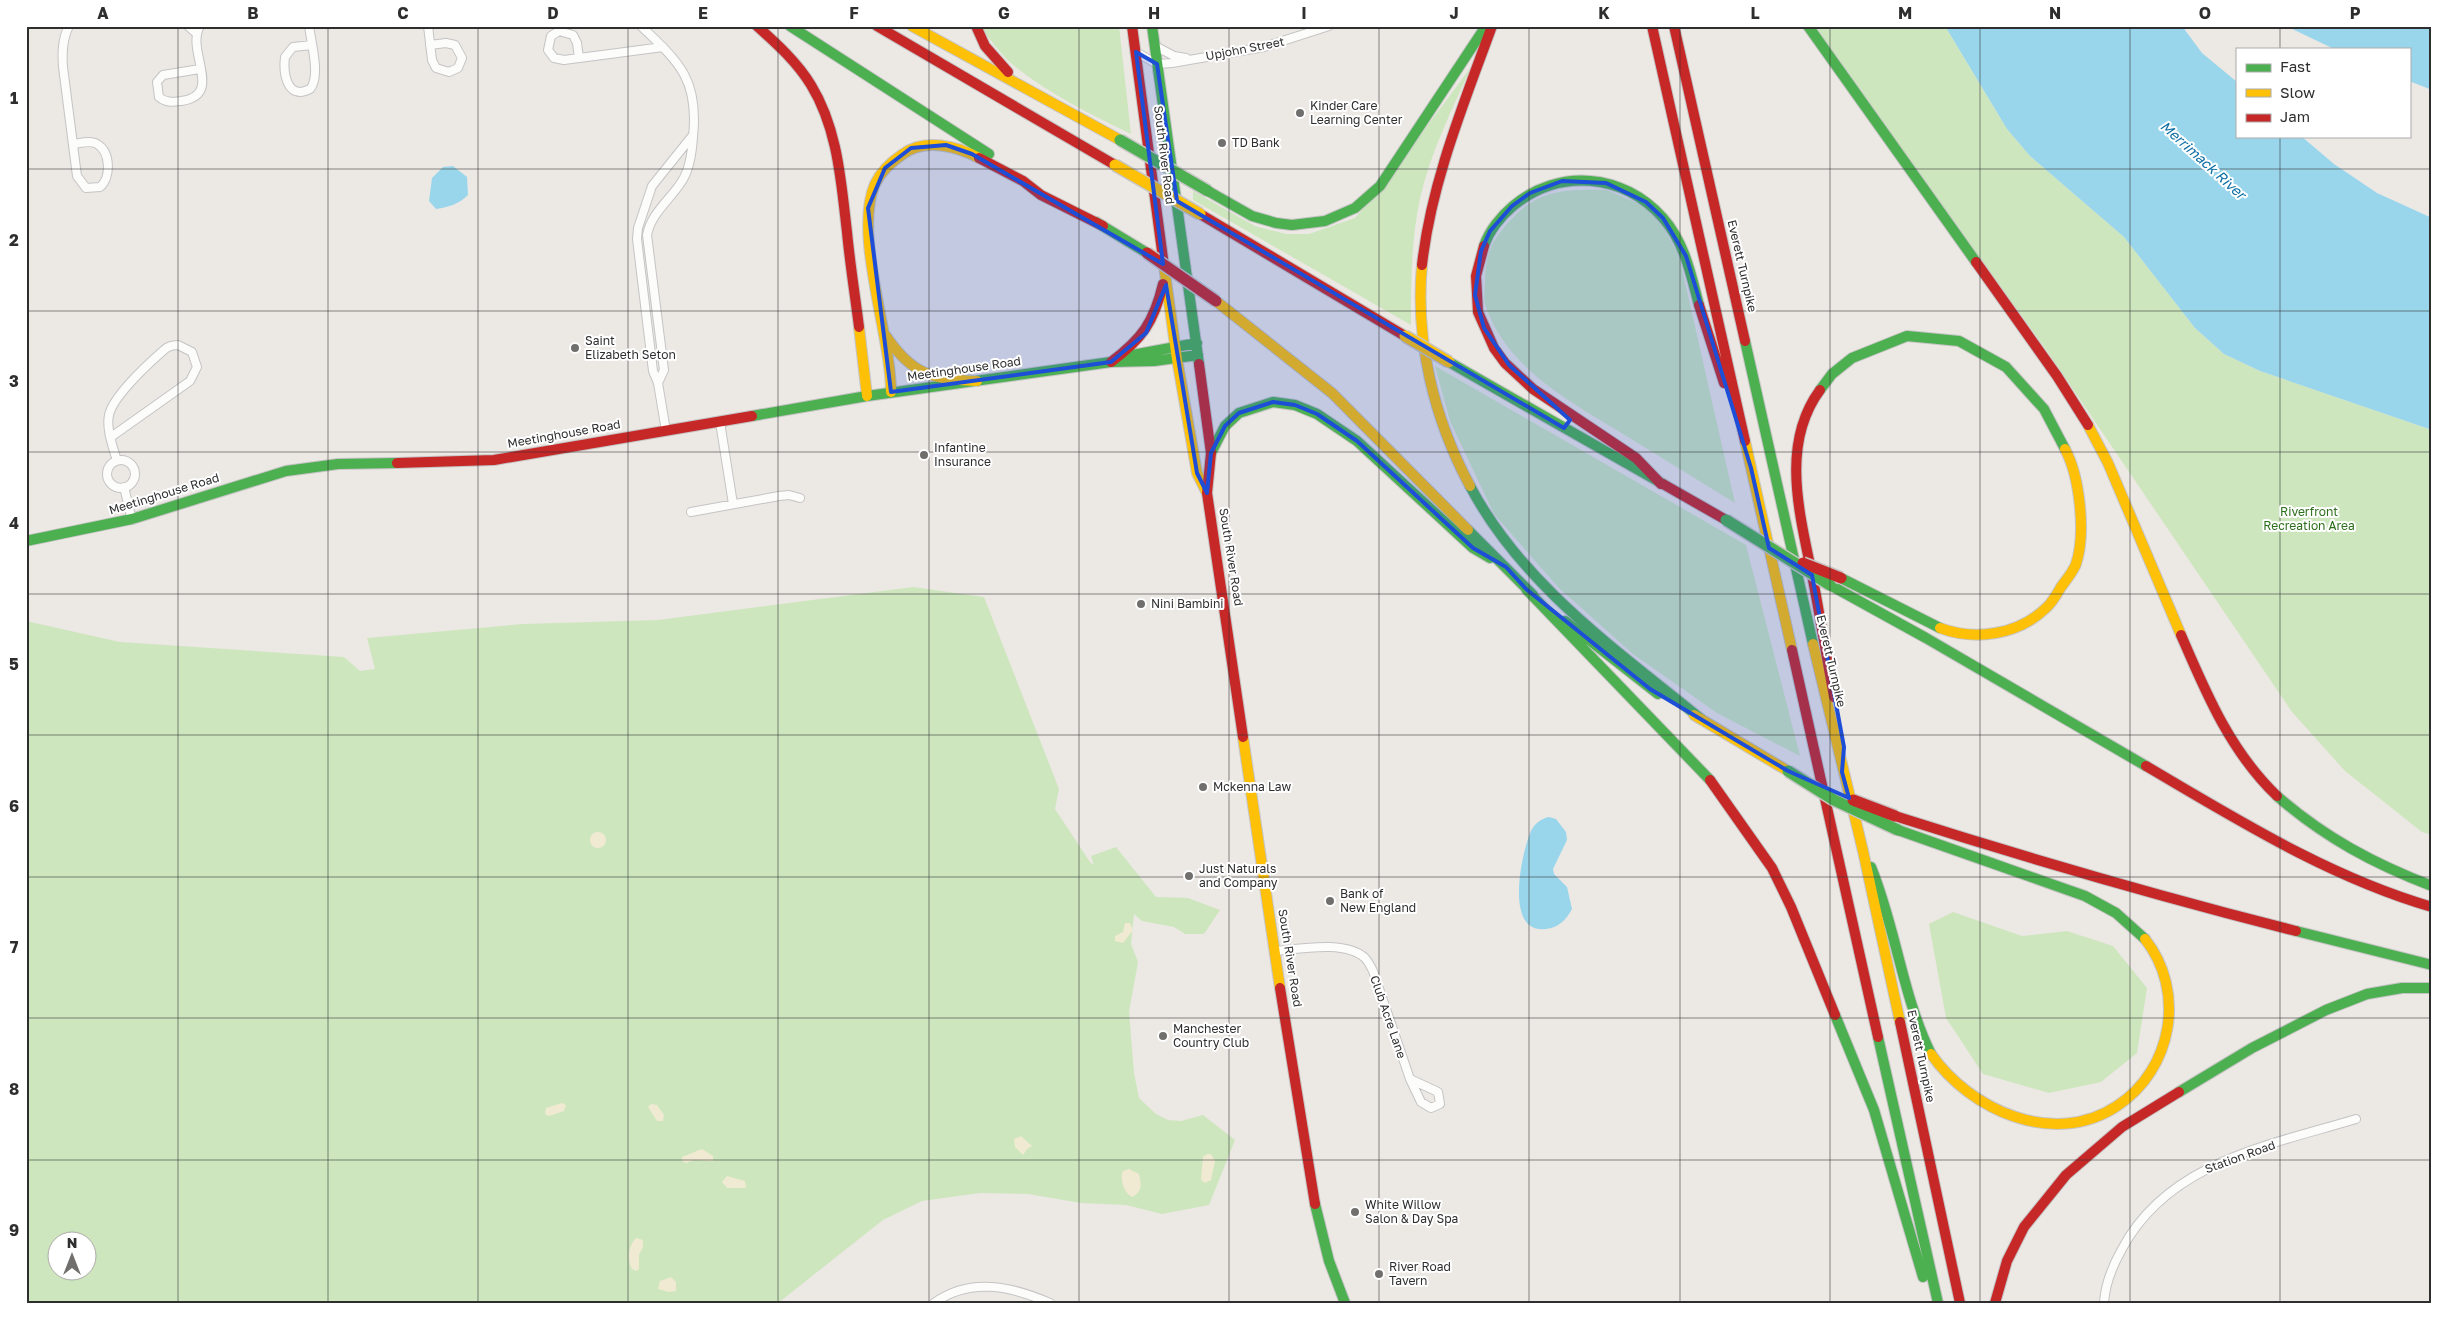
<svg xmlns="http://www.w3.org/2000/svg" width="2458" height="1329" viewBox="0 0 2458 1329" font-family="'Golos Text',sans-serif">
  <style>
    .green { fill: #cee6be; fill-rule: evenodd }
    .sand { fill: #f0ead3 }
    .water { fill: #99d6ec }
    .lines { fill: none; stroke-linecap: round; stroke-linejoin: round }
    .street-casing { stroke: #c5c4c5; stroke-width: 10 }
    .fast-casing { stroke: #c5c4c5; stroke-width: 12 }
    .slow-casing { stroke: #c5c4c5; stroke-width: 12 }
    .jam-casing { stroke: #c5c4c5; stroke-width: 12 }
    .street { stroke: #fcfcfb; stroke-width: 8 }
    .fast { stroke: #4caf50; stroke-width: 10 }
    .slow { stroke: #ffc107; stroke-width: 10 }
    .jam { stroke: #c62828; stroke-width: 10 }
    .fast-bridge-casing { stroke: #c6c5c4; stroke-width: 14; stroke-linecap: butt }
    .slow-bridge-casing { stroke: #c6c5c4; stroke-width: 14; stroke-linecap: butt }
    .jam-bridge-casing { stroke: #c6c5c4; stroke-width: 14; stroke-linecap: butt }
    .fast-bridge { stroke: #4caf50; stroke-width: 11 }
    .slow-bridge { stroke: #ffc107; stroke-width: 11 }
    .jam-bridge { stroke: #c62828; stroke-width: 11 }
    .marked { fill: #1d4ed8; fill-opacity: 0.2; stroke: #1d4ed8; stroke-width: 4; stroke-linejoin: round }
    .grid { fill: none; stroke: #2e2e2e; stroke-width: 1; stroke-opacity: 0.55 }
    .poi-dot { fill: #706f6e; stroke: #fff; stroke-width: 2 }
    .labels { text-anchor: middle; stroke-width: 4; stroke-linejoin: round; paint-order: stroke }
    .street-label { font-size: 12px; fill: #2e2e2e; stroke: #fff }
    .poi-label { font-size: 12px; fill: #2e2e2e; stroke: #fff; text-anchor: start }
    .park-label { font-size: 12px; fill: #2c6e1b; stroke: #fff }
    .water-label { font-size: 14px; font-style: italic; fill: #0d6fa3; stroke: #fff }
    .neatline { fill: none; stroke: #2e2e2e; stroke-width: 2 }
    .grid-label { font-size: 16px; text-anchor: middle; font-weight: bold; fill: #2e2e2e }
  </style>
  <rect width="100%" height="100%" fill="#ece8e4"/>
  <!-- green -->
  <path class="green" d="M983,26H1119L1131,134C1090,114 1047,93 1012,64C1001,55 993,42 984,32Z
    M1811,26H1945L2007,129L2030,156L2124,237L2195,328L2224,354L2260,371L2432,430V835L2422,832L2345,771L2292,712L2045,348Z
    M1471,67C1452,110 1430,153 1420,199C1411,240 1411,284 1411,325L1193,200V191L1255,226L1286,234H1309L1355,218L1384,184Z
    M1607,190L1644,206L1663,227L1679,256L1735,503C1699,481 1664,459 1628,437C1575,404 1508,371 1486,307C1483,300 1485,289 1485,281C1485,267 1488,249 1496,238C1530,192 1552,189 1607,190Z
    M1435,366L1746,545L1800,756L1717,713L1633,654L1559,588L1494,514L1450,421Z
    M913,587L984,597L1059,789L1055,809L1090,862L1094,865L1091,856L1116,847L1156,897L1188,898L1220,910L1204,934H1185L1174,927L1142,921L1134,914L1131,944L1138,962L1129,1012L1134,1073L1139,1098L1156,1114L1168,1120L1181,1121L1203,1115L1235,1140L1209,1205L1162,1214L1126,1205L1081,1203L1028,1194L980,1193L922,1201L883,1220L778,1303H26V621L120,642L344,657L360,671L375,669L367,638L523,624L658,620ZM58,1242H88V1272H58Z
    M1953,912L2022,936L2067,931L2113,946L2147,988L2137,1053L2101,1082L2049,1093L1983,1074L1946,1018L1929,924Z"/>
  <!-- sand -->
  <path class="sand" d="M590 840a8 8 0 1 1 16 0a8 8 0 1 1-16 0Z
    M1125,923H1130L1133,930L1123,943L1115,941V936L1123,932Z
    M562,1103L566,1105L564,1111L549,1116L545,1114L546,1108Z
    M651,1104L657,1105L664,1115L663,1121H657L648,1107Z
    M1021,1136L1032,1146L1027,1149L1023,1155L1015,1147L1014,1139Z
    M702,1149L713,1156V1161L694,1160L686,1163L682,1161V1157Z
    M1207,1154H1211L1215,1161L1211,1180L1205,1183L1201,1180L1203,1157Z
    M1129,1169L1139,1174C1141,1184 1143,1190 1133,1197C1125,1195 1119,1179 1123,1171Z
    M727,1176L745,1181L746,1188H727L722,1182Z
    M636,1238L643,1240V1247L639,1255V1269L636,1271L632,1269C627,1260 628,1246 636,1238Z
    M671,1277L676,1282V1291L669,1292L658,1289L660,1281Z"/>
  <!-- water -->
  <path class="water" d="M1945,26H2182L2202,53L2237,82V136H2301L2334,164L2377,193L2432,218V430L2260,371L2224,354L2195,328L2124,237L2030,156L2007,129Z
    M2286,26H2432V90L2409,81V49H2334Z
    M453,166L467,177L468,195C459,204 449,207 436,209L429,201L432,178L443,167Z
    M1549,817L1556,819L1566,832L1567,840L1553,869L1554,874L1567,887L1572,909C1566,920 1558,928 1546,929C1503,935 1522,851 1531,831C1534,824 1542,818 1549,817Z"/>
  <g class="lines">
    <!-- street casing -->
    <g class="street-casing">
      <path id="street" d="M69,26C62,39 62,53 63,67L77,176L86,188L100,187C111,178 111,152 97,144C91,140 81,143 73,144
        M188,26L196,33
        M200,26C185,51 225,95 181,101C172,102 166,103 159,97L157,82L163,75L200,69
        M309,26C311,42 321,77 310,89C287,101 283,73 285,57L293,47L312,45
        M428,26L432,60L436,68L449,72L458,68L462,58L455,45L446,43L430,45
        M641,26C680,63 699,80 693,137C692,152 690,169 682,181C671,199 651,213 647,235L664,370L658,383
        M1155,46L1174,56L1186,58
        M1136,52L1157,64L1172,63L1264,47L1329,26
        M579,58L577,43L573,35L559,31L551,36L548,50L554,58L564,60L663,47
        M720,422L733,504
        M666,431L658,383L653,371L637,239L638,228L652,186L693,135
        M111,437L190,381L197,367L192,352L178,345C173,345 168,346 164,350C149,363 113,396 109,415C106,429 113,447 117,461
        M107 474a14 14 0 1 1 28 0a14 14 0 1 1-28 0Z
        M124,487L132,520
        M691,512L779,496L789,495L800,498
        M1275,951C1300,949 1345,940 1365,958C1368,961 1371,967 1373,971L1410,1079
        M1410,1079L1438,1092L1440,1104L1431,1108L1421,1102Z
        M934,1303C970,1277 1011,1286 1050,1303
        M2104,1303C2105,1284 2113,1265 2122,1249C2168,1162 2270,1145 2356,1119"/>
    </g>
    <!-- fast casing -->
    <g class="fast-casing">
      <path id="fast" d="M790,26L989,154
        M1152,26L1199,364
        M1808,26L1976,262
        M1208,191L1252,216L1276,223L1292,225L1325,221L1355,208L1380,186L1484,29
        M1096,222L1147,253
        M1484,246C1489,231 1501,216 1513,206C1559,168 1623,173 1663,218C1685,243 1691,275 1699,305
        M1745,341L1813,644
        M1127,356L1197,343
        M1449,362L1663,484
        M1820,390L1832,374L1852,358L1907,336L1959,341L2006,367L2044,409L2065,449
        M867,396L1111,362L1154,361L1198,355
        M752,416L867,396
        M1211,453L1225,426L1239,413L1273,402L1295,405L1317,414L1357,441L1473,548L1490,558
        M1470,486C1522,585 1617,650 1701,719
        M1468,530L1533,595
        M26,541L132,519L286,471L338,464L397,463
        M1841,578L1940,628
        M1830,585L1926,638L2146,766
        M1526,589L1710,780
        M1565,621L1658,694
        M2277,796C2324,837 2374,864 2432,886
        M1898,830L2085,896L2116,913L2145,939
        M1871,867C1896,928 1902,995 1931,1054
        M2296,931L2432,965
        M1835,1015L1874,1110L1923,1277
        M1878,1037L1938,1303
        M2179,1092L2252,1048L2326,1010L2367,994L2402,988H2432
        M1315,1204L1329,1261L1345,1303"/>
    </g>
    <!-- slow casing -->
    <g class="slow-casing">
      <path id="slow" d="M912,26L1120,140
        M1422,265C1415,341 1434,419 1470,486
        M1164,266L1177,359L1197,473L1207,493
        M1216,301L1332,393L1468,530
        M859,327L867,396
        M886,336C912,375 932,379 977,381
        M891,392C891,335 853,234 875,184C881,171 891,162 903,154C925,138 957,146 979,158
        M2088,425L2108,463L2181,635
        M1745,441L1792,650
        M1940,628C1975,641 2018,635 2046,608C2052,603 2057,594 2061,587C2066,580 2073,572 2076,564C2086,534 2080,477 2065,449
        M1813,644L1863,851L1900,1022
        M1694,715L1788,771
        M1243,737L1280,988
        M1931,1054C1970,1110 2054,1148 2117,1106C2173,1069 2186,991 2145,939"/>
    </g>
    <!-- jam casing -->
    <g class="jam-casing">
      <path id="jam" d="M757,26C777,44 797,62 811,85C838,129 841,182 847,232C850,264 855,295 859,327
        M877,26L1115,165
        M976,26L985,46L1008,72
        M1132,26L1164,266
        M1652,26L1745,441
        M1674,26L1745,341
        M979,158L1023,181L1041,195L1103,226
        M1200,214L1405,336
        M1484,246L1476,276L1478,312L1494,348L1505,363L1533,389L1636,458L1661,484
        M1976,262L2057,376L2088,425
        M1422,265C1431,183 1464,103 1492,26
        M1699,305L1724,383
        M1111,362C1142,339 1154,322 1163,284
        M1199,364L1211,453L1207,493L1243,737
        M1820,390C1778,447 1802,521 1814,585C1821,622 1827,660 1834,697
        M397,463L494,460L752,416
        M1663,484L1726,520
        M2181,635C2206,693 2230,751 2277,796
        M1792,650L1878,1037
        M2146,766C2238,820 2329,877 2432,907
        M1710,780L1772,868L1791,907L1835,1015
        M1895,816C2027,858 2161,897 2296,931
        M1280,988L1315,1204
        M1900,1022L1960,1303
        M1995,1303L2007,1261L2024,1227L2066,1175L2122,1127L2179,1092"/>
    </g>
    <!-- street -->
    <use href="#street" class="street"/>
    <!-- fast -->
    <use href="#fast" class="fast"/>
    <!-- slow -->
    <use href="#slow" class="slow"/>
    <!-- jam -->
    <use href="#jam" class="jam"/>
    <!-- fast-bridge casing -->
    <g class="fast-bridge-casing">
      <path id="fast-bridge" d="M1120,140L1208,191
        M1726,520L1830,585
        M1788,771L1834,800L1898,830"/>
    </g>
    <!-- slow-bridge casing -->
    <g class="slow-bridge-casing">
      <path id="slow-bridge" d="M1115,165L1200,214
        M1405,336L1449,362"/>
    </g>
    <!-- jam-bridge casing -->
    <g class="jam-bridge-casing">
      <path id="jam-bridge" d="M1147,253L1216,301
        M1803,563L1841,578
        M1853,800L1895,816"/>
    </g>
    <!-- fast-bridge -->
    <use href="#fast-bridge" class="fast-bridge"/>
    <!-- slow-bridge -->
    <use href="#slow-bridge" class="slow-bridge"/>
    <!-- jam-bridge -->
    <use href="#jam-bridge" class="jam-bridge"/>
  </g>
  <!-- marked area -->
  <path class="marked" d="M1136,52L1157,64L1177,201L1564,428L1570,420L1509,365L1484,328L1475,295L1481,251L1490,231L1512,206L1530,193L1562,181L1606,183L1646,202L1663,218L1686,256L1751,468L1769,548L1812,575L1844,747L1842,772L1849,798L1788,771L1650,689L1526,589L1506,567L1473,548L1357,441L1317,414L1295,405L1273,402L1239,413L1225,426L1211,453L1207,493L1197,473L1166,285L1146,333L1111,362L891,392L868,208L885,168L911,148L946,145L972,154L1163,264Z"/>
  <!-- grid -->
  <path class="grid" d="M178,26V1303M328,26V1303M478,26V1303M628,26V1303M778,26V1303M929,26V1303M1079,26V1303M1229,26V1303M1379,26V1303M1529,26V1303M1680,26V1303M1830,26V1303M1980,26V1303M2130,26V1303M2280,26V49M2280,136V1303M26,169H2432M26,311H2432M26,452H2432M26,594H2432M26,735H2432M26,877H2432M26,1018H2432M26,1160H2432"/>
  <!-- markers -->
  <g class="poi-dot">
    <circle cx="1300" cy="113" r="5"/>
    <circle cx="1222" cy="143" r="5"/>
    <circle cx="575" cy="348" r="5"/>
    <circle cx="924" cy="455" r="5"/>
    <circle cx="1141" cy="604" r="5"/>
    <circle cx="1203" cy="787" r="5"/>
    <circle cx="1189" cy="876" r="5"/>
    <circle cx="1330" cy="901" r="5"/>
    <circle cx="1163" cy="1036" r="5"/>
    <circle cx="1355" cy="1212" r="5"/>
    <circle cx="1379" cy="1274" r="5"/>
  </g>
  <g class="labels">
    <!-- street labels -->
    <g class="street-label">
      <text transform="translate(1245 49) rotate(-11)" y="4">Upjohn Street</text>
      <text transform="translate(1164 155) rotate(83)" y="4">South River Road</text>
      <text transform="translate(1742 266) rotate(77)" y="4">Everett Turnpike</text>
      <text transform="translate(964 369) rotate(-8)" y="4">Meetinghouse Road</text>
      <text transform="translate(564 434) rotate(-10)" y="4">Meetinghouse Road</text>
      <text transform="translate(164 494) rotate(-17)" y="4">Meetinghouse Road</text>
      <text transform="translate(1231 557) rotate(81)" y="4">South River Road</text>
      <text transform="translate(1831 661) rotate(77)" y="4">Everett Turnpike</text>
      <text transform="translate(1290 958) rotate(81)" y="4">South River Road</text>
      <text transform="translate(1388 1017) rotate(71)" y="4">Club Acre Lane</text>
      <text transform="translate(1921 1056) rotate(78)" y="4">Everett Turnpike</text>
      <text transform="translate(2240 1157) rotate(-20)" y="4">Station Road</text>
    </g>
    <!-- poi labels -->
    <g class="poi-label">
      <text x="1310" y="110">Kinder Care<tspan x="1310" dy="14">Learning Center</tspan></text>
      <text x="1232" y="147">TD Bank</text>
      <text x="585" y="345">Saint<tspan x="585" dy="14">Elizabeth Seton</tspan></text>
      <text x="934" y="452">Infantine<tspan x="934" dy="14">Insurance</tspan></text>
      <text x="1151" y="608">Nini Bambini</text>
      <text x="1213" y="791">Mckenna Law</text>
      <text x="1199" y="873">Just Naturals<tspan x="1199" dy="14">and Company</tspan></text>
      <text x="1340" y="898">Bank of<tspan x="1340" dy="14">New England</tspan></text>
      <text x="1173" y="1033">Manchester<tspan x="1173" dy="14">Country Club</tspan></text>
      <text x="1365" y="1209">White Willow<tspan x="1365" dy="14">Salon &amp; Day Spa</tspan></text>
      <text x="1389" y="1271">River Road<tspan x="1389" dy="14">Tavern</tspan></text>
    </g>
    <!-- park labels -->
    <g class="park-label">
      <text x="2309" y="516">Riverfront<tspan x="2309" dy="14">Recreation Area</tspan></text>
    </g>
    <!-- water labels -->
    <g class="water-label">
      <text transform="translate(2203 160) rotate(42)" y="5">Merrimack River</text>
    </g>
  </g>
  <!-- border -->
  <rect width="2458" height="1329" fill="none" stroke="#ffffff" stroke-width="55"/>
  <!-- legend -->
  <rect x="2236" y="48" width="175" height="90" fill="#ffffff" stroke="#ababab"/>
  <rect x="2246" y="64" width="25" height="8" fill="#4caf50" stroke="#ababab"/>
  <text x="2280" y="72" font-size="15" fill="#2e2e2e">Fast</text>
  <rect x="2246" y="89" width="25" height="8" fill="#ffc107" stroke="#ababab"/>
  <text x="2280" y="98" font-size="15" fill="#2e2e2e">Slow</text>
  <rect x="2246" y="114" width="25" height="8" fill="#c62828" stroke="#ababab"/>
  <text x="2280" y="122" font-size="15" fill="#2e2e2e">Jam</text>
  <!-- north arrow -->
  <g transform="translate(72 1256)"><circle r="24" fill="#ffffff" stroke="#ababab"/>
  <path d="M0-4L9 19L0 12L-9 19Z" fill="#706f6e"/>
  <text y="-8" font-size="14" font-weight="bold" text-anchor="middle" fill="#2e2e2e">N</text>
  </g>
  <rect x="28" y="28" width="2402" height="1274" class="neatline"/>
  <g class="grid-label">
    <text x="103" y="19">A</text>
    <text x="253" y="19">B</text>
    <text x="403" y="19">C</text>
    <text x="553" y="19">D</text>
    <text x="703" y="19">E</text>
    <text x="854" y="19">F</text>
    <text x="1004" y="19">G</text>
    <text x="1154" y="19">H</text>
    <text x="1304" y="19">I</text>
    <text x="1454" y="19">J</text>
    <text x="1604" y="19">K</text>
    <text x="1755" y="19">L</text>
    <text x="1905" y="19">M</text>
    <text x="2055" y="19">N</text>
    <text x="2205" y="19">O</text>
    <text x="2355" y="19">P</text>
    <text x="14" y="104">1</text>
    <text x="14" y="246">2</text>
    <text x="14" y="387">3</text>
    <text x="14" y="529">4</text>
    <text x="14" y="670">5</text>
    <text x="14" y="812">6</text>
    <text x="14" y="953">7</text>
    <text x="14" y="1095">8</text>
    <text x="14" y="1236">9</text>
  </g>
</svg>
